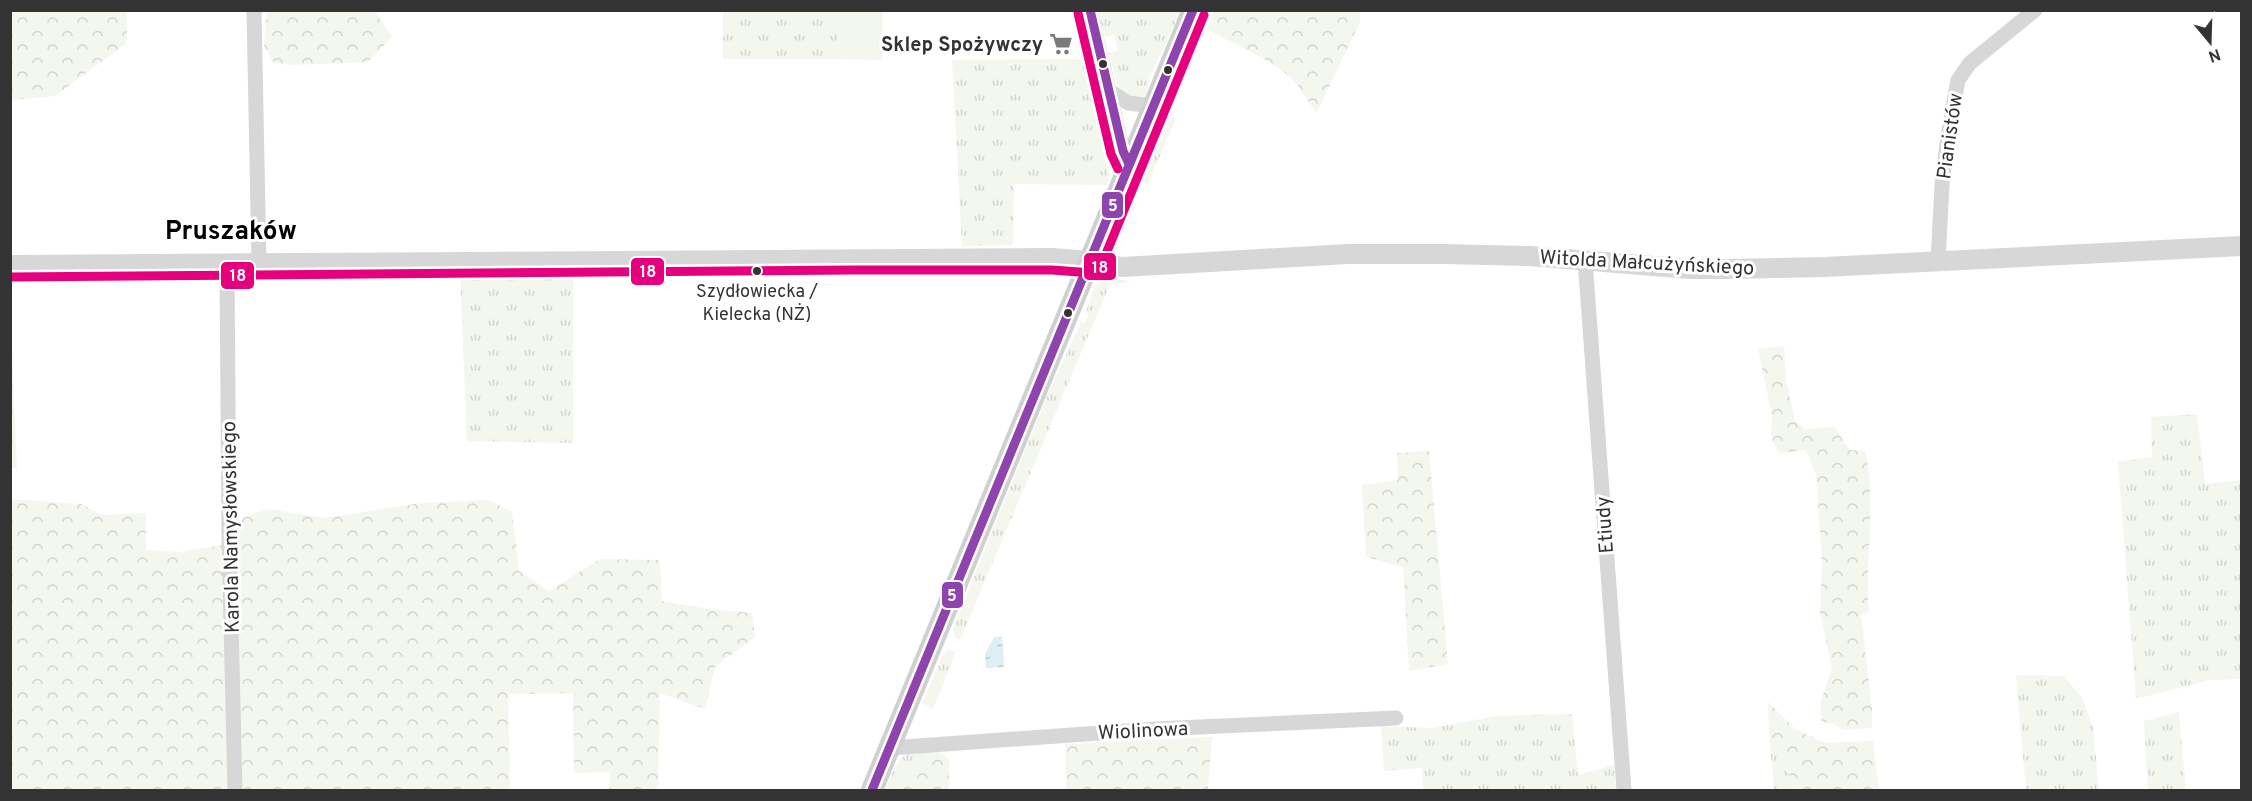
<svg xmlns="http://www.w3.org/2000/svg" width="2252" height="801" viewBox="0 0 2252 801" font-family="Overpass,sans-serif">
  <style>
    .grass { fill: url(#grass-tufts) }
    .forest { fill: url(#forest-crowns) }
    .green { fill: #f4f7ee }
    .water { fill: url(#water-ripples) }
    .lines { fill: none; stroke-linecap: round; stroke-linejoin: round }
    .minor { stroke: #d7d7d7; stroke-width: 15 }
    .tertiary { stroke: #d7d7d7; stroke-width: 20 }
    .secondary { stroke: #d0d0d0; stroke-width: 22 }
    .bus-1-casing { stroke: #fff; stroke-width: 14 }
    .bus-2-casing { stroke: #fff; stroke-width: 14 }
    .bus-1 { stroke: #8e44ad; stroke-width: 9 }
    .bus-2 { stroke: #e5007d; stroke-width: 9 }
    .bus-dot { fill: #333; stroke: #fff; stroke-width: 2 }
    .labels { text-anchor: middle; stroke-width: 6; stroke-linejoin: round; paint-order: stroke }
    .bus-label { font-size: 18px; fill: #333; stroke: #fff }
    .poi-label { font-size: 20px; font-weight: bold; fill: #333; stroke: #fff; text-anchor: end }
    .street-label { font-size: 20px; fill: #333; stroke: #fff }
    .district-label { font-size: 26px; font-weight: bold; fill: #000; stroke: #fff }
    .line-badge { stroke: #fff; stroke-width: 2 }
    .badge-label { font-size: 16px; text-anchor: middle; font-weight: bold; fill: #fff }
  </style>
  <defs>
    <pattern id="grass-tufts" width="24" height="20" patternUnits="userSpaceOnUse" patternTransform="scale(1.5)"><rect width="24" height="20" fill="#f4f7ee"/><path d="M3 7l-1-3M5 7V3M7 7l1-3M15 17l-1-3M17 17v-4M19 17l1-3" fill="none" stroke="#d2d4cd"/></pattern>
    <pattern id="forest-crowns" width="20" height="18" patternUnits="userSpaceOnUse" patternTransform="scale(1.5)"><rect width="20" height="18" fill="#f4f7ee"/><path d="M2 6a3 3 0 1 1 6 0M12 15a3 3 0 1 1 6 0" fill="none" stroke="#d2d4cd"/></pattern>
    <pattern id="water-ripples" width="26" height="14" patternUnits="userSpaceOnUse" patternTransform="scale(1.5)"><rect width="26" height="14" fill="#dbeff5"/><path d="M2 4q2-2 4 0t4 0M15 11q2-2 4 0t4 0" fill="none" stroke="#bccdd2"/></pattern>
  </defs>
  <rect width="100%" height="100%" fill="#fff"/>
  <!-- grass -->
  <path class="grass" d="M723,11H837L838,59H723Z
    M1098,11H1181L1148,80L1150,81L1144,100L1119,92L1109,53L1118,50L1114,35L1105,37Z
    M1088,59L1109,157L1108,185L1014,184L1013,245L962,246L952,60Z
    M1164,112L1176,118L1148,184L1136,180Z
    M1127,203L1134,206L1113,257L1108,251Z
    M573,274V443L467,441L460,275Z
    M1107,278L1133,282L1110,284L961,638L957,639L955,637L953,629L1046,398L1081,322L1085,323L1088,314L1086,312L1095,286Z
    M2197,414L2205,484L2241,480V679L2210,680L2136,699L2118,462L2152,457L2151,417Z
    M948,650L956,652L933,709L922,704L943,654Z
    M2016,675L2064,676L2083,699L2093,727L2099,790H2026Z
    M2179,712L2186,790H2148L2144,721Z
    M1572,714L1578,775L1614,765L1616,790H1423L1422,768L1384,771L1381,726L1432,728L1496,716Z
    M1769,732L1784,768L1803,790H1774Z
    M934,750L901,776V790H885C899,758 897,752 934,750Z"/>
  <!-- forest -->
  <path class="forest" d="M11,10L127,11V43L55,96L11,100Z
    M267,11H375L392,37L368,62L291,65L274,63L264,45Z
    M1214,11L1360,10V22L1317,112C1307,103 1304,91 1295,82C1272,58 1235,46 1207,29Z
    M11,324L17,470L10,465Z
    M1784,346L1786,380L1795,421L1805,429L1835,427L1849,450L1865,451C1877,504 1864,560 1869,611L1861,615L1872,709V728L1843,730L1833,723L1822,722L1820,704L1832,668L1820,612L1822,561L1816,475L1806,450L1779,453L1771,437L1772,416L1758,349Z
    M1429,451L1448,664L1409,671L1403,567L1366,557L1362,485L1398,480L1397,453Z
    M10,499L81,504L102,515L146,513V550L180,552L223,545L229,790H11Z
    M489,500L512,512L519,571L549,591L600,559L660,560L662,601L709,609L752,613L755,637L715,667L705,709L660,693L658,790H609L610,772L574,773L573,693L508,694L510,790H239L234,542L243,517L269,509L324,518L422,503Z
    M1768,702L1795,729L1825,743L1873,741L1879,790H1803L1784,768L1769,732Z
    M1212,737L1208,790H1066L1065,744Z
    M934,750L949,758V790H901V776Z"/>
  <!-- green -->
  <path class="green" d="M837,11H883L882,60L838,59Z"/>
  <!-- water -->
  <path class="water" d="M1002,636L1004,667L986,668L985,654L994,637Z"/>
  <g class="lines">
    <!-- minor -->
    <path class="minor" d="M254,10L259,263
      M1090,10L1123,151L1129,164
      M1108,90L1128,103L1153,106
      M1585,260L1624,790
      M1938,261L1942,185L1948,136L1958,80L1970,63L2035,10
      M227,264L229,538L235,790
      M890,748L1155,729L1396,718"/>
    <!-- tertiary -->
    <path class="tertiary" d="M10,265L1052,258L1090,261L1122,267L1348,254H1445L1530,256L1691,269H1725L1824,267L2242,246"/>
    <!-- secondary -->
    <path class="secondary" d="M872,790L1193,10"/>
    <!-- bus-1 casing -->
    <g class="bus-1-casing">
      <path id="bus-1" d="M1090,10L1123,151L1129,164
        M872,790L1193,10"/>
    </g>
    <!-- bus-2 casing -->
    <g class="bus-2-casing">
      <path id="bus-2" d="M1078,13L1111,154L1118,169
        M10,277L852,270H1052L1093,273L1101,266L1204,15"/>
    </g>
    <!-- bus-1 -->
    <use href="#bus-1" class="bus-1"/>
    <!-- bus-2 -->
    <use href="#bus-2" class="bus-2"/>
  </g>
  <!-- icons -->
  <defs>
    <g id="supermarket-bare" transform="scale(1.8)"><path d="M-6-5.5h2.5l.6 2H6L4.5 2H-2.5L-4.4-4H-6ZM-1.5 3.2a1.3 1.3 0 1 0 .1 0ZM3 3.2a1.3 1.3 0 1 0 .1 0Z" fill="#7a7a7a" stroke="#fff" stroke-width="2.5" paint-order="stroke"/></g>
  </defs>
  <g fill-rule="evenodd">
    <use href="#supermarket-bare" x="1061" y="44"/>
  </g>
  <!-- markers -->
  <g class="bus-dot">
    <circle cx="1103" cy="64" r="5"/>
    <circle cx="1168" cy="70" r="5"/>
    <circle cx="757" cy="271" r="5"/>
    <circle cx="1068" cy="313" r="5"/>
  </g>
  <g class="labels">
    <!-- bus labels -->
    <g class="bus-label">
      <text x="757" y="297">Szydłowiecka /<tspan x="757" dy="23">Kielecka (NŻ)</tspan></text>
    </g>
    <!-- poi labels -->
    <g class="poi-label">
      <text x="1043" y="51">Sklep Spożywczy</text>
    </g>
    <!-- street labels -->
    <g class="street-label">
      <text transform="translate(1949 136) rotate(-82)" y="7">Pianistów</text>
      <text transform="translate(1647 262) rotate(3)" y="7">Witolda Małcużyńskiego</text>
      <text transform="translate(1604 525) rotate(-94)" y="7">Etiudy</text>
      <text transform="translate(230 527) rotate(-91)" y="7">Karola Namysłowskiego</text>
      <text transform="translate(1143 730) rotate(-3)" y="7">Wiolinowa</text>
    </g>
    <!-- district labels -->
    <g class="district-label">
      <text x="231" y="239">Pruszaków</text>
    </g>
  </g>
  <g class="line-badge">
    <rect x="1101" y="191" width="23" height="28" rx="6" fill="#8e44ad"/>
    <rect x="1083" y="252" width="34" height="29" rx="6" fill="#e5007d"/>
    <rect x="630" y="257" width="35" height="29" rx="6" fill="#e5007d"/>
    <rect x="220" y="261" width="35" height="29" rx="6" fill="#e5007d"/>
    <rect x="941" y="581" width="23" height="28" rx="6" fill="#8e44ad"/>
  </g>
  <g class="badge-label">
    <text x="1113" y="211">5</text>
    <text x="1100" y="273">18</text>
    <text x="648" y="277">18</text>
    <text x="238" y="281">18</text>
    <text x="952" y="601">5</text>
  </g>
  <!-- border -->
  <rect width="2252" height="801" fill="none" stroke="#333333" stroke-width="24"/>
  <!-- north arrow -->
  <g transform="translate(2210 42) rotate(161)" stroke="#ffffff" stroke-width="4.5" paint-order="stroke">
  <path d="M0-4.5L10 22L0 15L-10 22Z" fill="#333333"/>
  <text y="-9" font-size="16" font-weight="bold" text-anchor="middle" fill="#333333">N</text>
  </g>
</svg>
